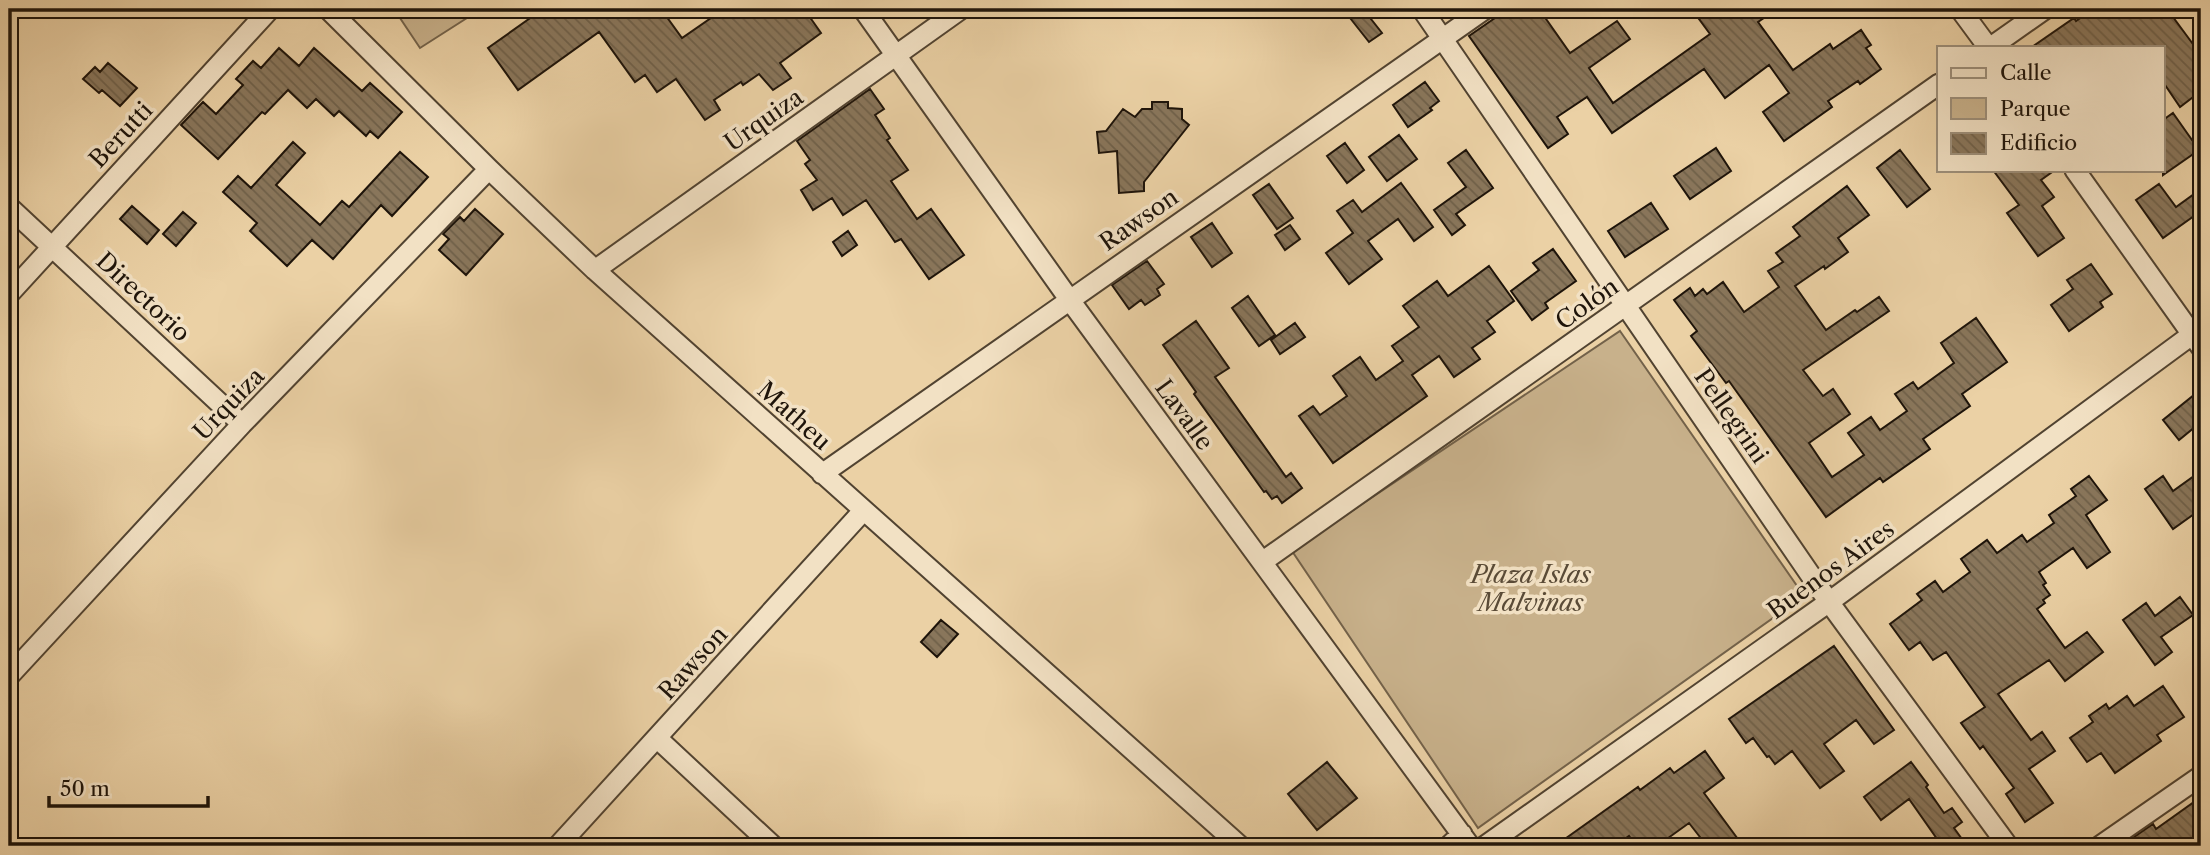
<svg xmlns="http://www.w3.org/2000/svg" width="2210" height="855" viewBox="0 0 2210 855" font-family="'Libre Caslon Text',serif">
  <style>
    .park { fill: #c8b18b; stroke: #73624a; stroke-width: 2 }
    .building { fill: url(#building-back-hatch); stroke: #1e140a; stroke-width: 2 }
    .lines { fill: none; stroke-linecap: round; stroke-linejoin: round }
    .street-casing { stroke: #514331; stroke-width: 23 }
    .street { stroke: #f2e1c4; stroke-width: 19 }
    .labels { text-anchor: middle; stroke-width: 7; stroke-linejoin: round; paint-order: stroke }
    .street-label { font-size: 24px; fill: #1e140a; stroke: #f2e1c4 }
    .park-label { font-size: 24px; font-style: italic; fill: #5a4b37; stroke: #f2e1c4 }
  </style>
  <defs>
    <pattern id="building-back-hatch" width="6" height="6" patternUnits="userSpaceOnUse" patternTransform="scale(1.75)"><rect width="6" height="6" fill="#89765b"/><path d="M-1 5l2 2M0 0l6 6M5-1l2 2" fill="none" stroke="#6f6049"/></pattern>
  </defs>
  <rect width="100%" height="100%" fill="#ebd1a5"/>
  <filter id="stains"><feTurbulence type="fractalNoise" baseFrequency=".00286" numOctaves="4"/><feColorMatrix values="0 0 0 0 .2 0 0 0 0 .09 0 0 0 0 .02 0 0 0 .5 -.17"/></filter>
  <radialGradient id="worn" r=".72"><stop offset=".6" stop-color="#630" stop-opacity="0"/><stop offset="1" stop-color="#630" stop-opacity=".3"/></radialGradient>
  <!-- park -->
  <path class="park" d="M394,9H481L420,48Z
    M1620,331L1804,596L1478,828L1292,551Z"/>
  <!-- building -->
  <path class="building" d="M543,9H661L682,38L724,9H804L821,33L780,63L791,78L773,90L759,74L743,85L741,82L714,100L720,110L705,120L676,79L657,92L645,75L635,82L599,32L518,90L488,48Z
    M1343,9H1363L1382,33L1369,42Z
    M1508,9H1539L1570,53L1617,21L1630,39L1589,68L1613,103L1710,34L1699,19L1714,9H1726L1732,17L1744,9H1777L1758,22L1793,70L1830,44L1833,49L1861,30L1871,45L1866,48L1881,69L1860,84L1858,81L1828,101L1832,107L1784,141L1763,112L1789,93L1769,65L1725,98L1704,69L1612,133L1587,97L1557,117L1568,134L1548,148L1469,36Z
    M2093,9H2167L2201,55V91L2180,107L2163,82V47H2032L2074,18L2076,21Z
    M279,48L299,66L314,48L362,91L370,83L402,112L378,138L370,131L366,136L339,111L334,116L316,99L307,108L288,90L265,114L262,112L218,159L181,125L203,102L216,114L243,85L236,79L253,61L261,68Z
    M108,63L137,88L120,106L102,90L99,93L83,79L95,67L100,72Z
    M1425,82L1439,101L1430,108L1432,110L1408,127L1393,105Z
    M870,89L884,109L875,115L890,138L887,140L908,170L891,181L917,219L931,209L964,255L929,279L901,239L895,242L866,200L843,215L832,198L813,210L801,190L817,180L805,164L810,160L797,141Z
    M1152,102H1168V108L1182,109V119L1189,125L1144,182V191L1119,193L1117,151L1099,153L1097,132L1106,131L1123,109L1135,117L1142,109H1152Z
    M2173,113L2199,150L2163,175V120Z
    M1399,135L1417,159L1387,181L1369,157Z
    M293,142L305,153L276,185L320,225L342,201L349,207L400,152L428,177L392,216L381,205L333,259L312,240L287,266L250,231L257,223L223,192L238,176L251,188Z
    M1345,143L1364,170L1347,183L1327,156Z
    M1716,148L1731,171L1690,199L1674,176Z
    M1466,150L1493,188L1456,214L1465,225L1452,235L1434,210L1466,187L1448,163Z
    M1900,150L1930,189L1907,207L1877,168Z
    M1993,170H2055L2041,180L2054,197L2042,206L2064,238L2038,256L2007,213L2019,205Z
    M1401,183L1433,227L1414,241L1398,219L1368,241L1382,259L1349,284L1326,253L1353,233L1337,211L1353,200L1362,212Z
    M1269,184L1293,218L1277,229L1253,195Z
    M2159,184L2176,207L2201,189V211L2163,238L2136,200Z
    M1847,186L1869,215L1838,238L1848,252L1825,269L1824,266L1795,286L1826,330L1855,310L1857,312L1879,297L1889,311L1803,370L1823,396L1833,389L1850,414L1809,443L1832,477L1864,455L1848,433L1871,417L1880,430L1907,411L1895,394L1913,382L1918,389L1954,363L1941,343L1976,318L2007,362L1962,394L1970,406L1923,439L1930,449L1883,482L1880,478L1826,517L1729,381L1726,383L1691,336L1697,331L1674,300L1690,288L1695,296L1703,289L1707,294L1723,282L1744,312L1779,287L1768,271L1783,262L1776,253L1800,236L1793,227Z
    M1651,203L1668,229L1625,257L1608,231Z
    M132,206L159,230L147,244L120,219Z
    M475,209L503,234L466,275L439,250L449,239L443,234L460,217L464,221Z
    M183,212L196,223L176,246L163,234Z
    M1212,223L1232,253L1212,267L1191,237Z
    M1290,225L1300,239L1285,250L1275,235Z
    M848,231L857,245L842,256L833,242Z
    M1553,249L1576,281L1545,303L1548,308L1532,320L1511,291L1539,270L1533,263Z
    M1147,261L1164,284L1157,289L1160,295L1145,305L1141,300L1129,309L1112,285Z
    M2091,264L2112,294L2100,302L2103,307L2069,331L2051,305L2073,289L2067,280Z
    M1489,266L1514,301L1487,321L1495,332L1472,348L1480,359L1454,377L1439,356L1412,375L1427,396L1333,463L1299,416L1313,406L1320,415L1347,396L1333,376L1360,357L1376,380L1403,361L1392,346L1419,327L1403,306L1437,281L1448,296Z
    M1248,296L1275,335L1259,346L1232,308Z
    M1196,321L1229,368L1215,377L1286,477L1291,473L1302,488L1282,503L1277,496L1272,499L1266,491L1264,492L1194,394L1196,392L1163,345Z
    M1295,323L1305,337L1280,354L1271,340Z
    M2194,395L2201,403V422L2179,440L2163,420Z
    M2201,471V509L2173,529L2145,489L2163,476L2173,491Z
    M2089,476L2107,500L2086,515L2110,552L2087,568L2073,548L2039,572L2046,583L2043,585L2050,595L2043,600L2045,603L2037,609L2065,648L2087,632L2103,652L2065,681L2049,660L1998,694L2031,740L2042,732L2055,751L2029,769L2053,803L2025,822L2006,794L2014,788L1983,746L1980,749L1961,723L1985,707L1946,652L1933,660L1920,642L1909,650L1890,624L1922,600L1917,594L1935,581L1943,592L1970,572L1961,559L1987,540L1997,553L2022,535L2027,542L2054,523L2049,515L2076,496L2071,489Z
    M2180,597L2193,615L2161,637L2172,652L2155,665L2123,620L2146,603L2155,616Z
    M941,620L958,634L937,657L921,642Z
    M1834,646L1894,730L1874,744L1856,720L1824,744L1844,771L1820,788L1792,751L1775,764L1769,756L1767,757L1753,738L1746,743L1729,719Z
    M2163,686L2184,717L2157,735L2161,741L2115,773L2101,753L2087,762L2070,738L2093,722L2089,716L2106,704L2109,709L2127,696L2134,706Z
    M1705,751L1724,778L1704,793L1743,846H1707L1689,823L1657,846H1636L1629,836L1615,846H1555L1638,787L1640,790L1670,768L1674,773Z
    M1327,762L1357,798L1317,830L1288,794Z
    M1911,762L1928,785L1926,787L1944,813L1952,808L1962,822L1954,828L1967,846H1942L1909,799L1881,820L1864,797Z
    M2201,797V846H2121L2153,824L2156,829Z"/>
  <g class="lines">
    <!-- street casing -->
    <g class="street-casing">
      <path id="street" d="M328,9L489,169L595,270L1240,846
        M863,9L1069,299L1470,846
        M1422,9L1829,602L2008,846
        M1960,9L1988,47
        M1991,47L2045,9
        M2075,170L2201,347
        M9,207L242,424
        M595,270L961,9
        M9,294L270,9
        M822,474L1485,9
        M1262,562L1939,84
        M9,676L242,424L489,169
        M658,739L773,846
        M558,846L863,511
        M1449,846L1462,834
        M1485,846L1829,602L2201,328
        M2100,846L2201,776"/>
    </g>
    <!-- street -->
    <use href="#street" class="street"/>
  </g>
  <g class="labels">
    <!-- street labels -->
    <g class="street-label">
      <text transform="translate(764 120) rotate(-35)" y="8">Urquiza</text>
      <text transform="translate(121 135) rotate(-47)" y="8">Berutti</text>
      <text transform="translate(1139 220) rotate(-35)" y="8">Rawson</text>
      <text transform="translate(143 297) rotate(43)" y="8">Directorio</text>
      <text transform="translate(1587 304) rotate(-35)" y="8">Colón</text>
      <text transform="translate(229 404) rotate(-46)" y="8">Urquiza</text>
      <text transform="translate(1184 415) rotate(54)" y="8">Lavalle</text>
      <text transform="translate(794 416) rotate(42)" y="8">Matheu</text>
      <text transform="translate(1731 416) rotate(55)" y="8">Pellegrini</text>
      <text transform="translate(1831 570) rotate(-36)" y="8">Buenos Aires</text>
      <text transform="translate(693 663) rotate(-48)" y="8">Rawson</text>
    </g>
    <!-- park labels -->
    <g class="park-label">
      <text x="1531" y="583">Plaza Islas<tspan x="1531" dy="28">Malvinas</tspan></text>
    </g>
  </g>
  <!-- margin -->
  <rect width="2210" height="855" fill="none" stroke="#ebd1a5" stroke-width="35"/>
  <rect x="10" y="10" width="2189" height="834" fill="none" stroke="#1e140a" stroke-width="3.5"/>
  <rect x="18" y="18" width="2175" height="820" fill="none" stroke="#1e140a" stroke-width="2"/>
  <!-- legend -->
  <rect x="1937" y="46" width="228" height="126" fill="#f2e1c4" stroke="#9d8f7a" stroke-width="2"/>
  <rect x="1951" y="68" width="35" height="10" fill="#f2e1c4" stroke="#9d8f7a" stroke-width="2"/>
  <text x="2000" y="80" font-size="21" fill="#1e140a">Calle</text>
  <rect x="1951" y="98" width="35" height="21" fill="#c8b18b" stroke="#9d8f7a" stroke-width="2"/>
  <text x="2000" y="116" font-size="21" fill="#1e140a">Parque</text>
  <rect x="1951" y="133" width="35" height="21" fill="url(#building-back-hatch)" stroke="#9d8f7a" stroke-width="2"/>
  <text x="2000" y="150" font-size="21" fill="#1e140a">Edificio</text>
  <!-- scale -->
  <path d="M49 796v10h159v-10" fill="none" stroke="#1e140a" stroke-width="3.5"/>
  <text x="60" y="796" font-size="21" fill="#1e140a" stroke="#f2e1c4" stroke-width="5" paint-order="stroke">50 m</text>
  <rect width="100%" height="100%" filter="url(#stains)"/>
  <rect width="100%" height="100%" fill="url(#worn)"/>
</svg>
